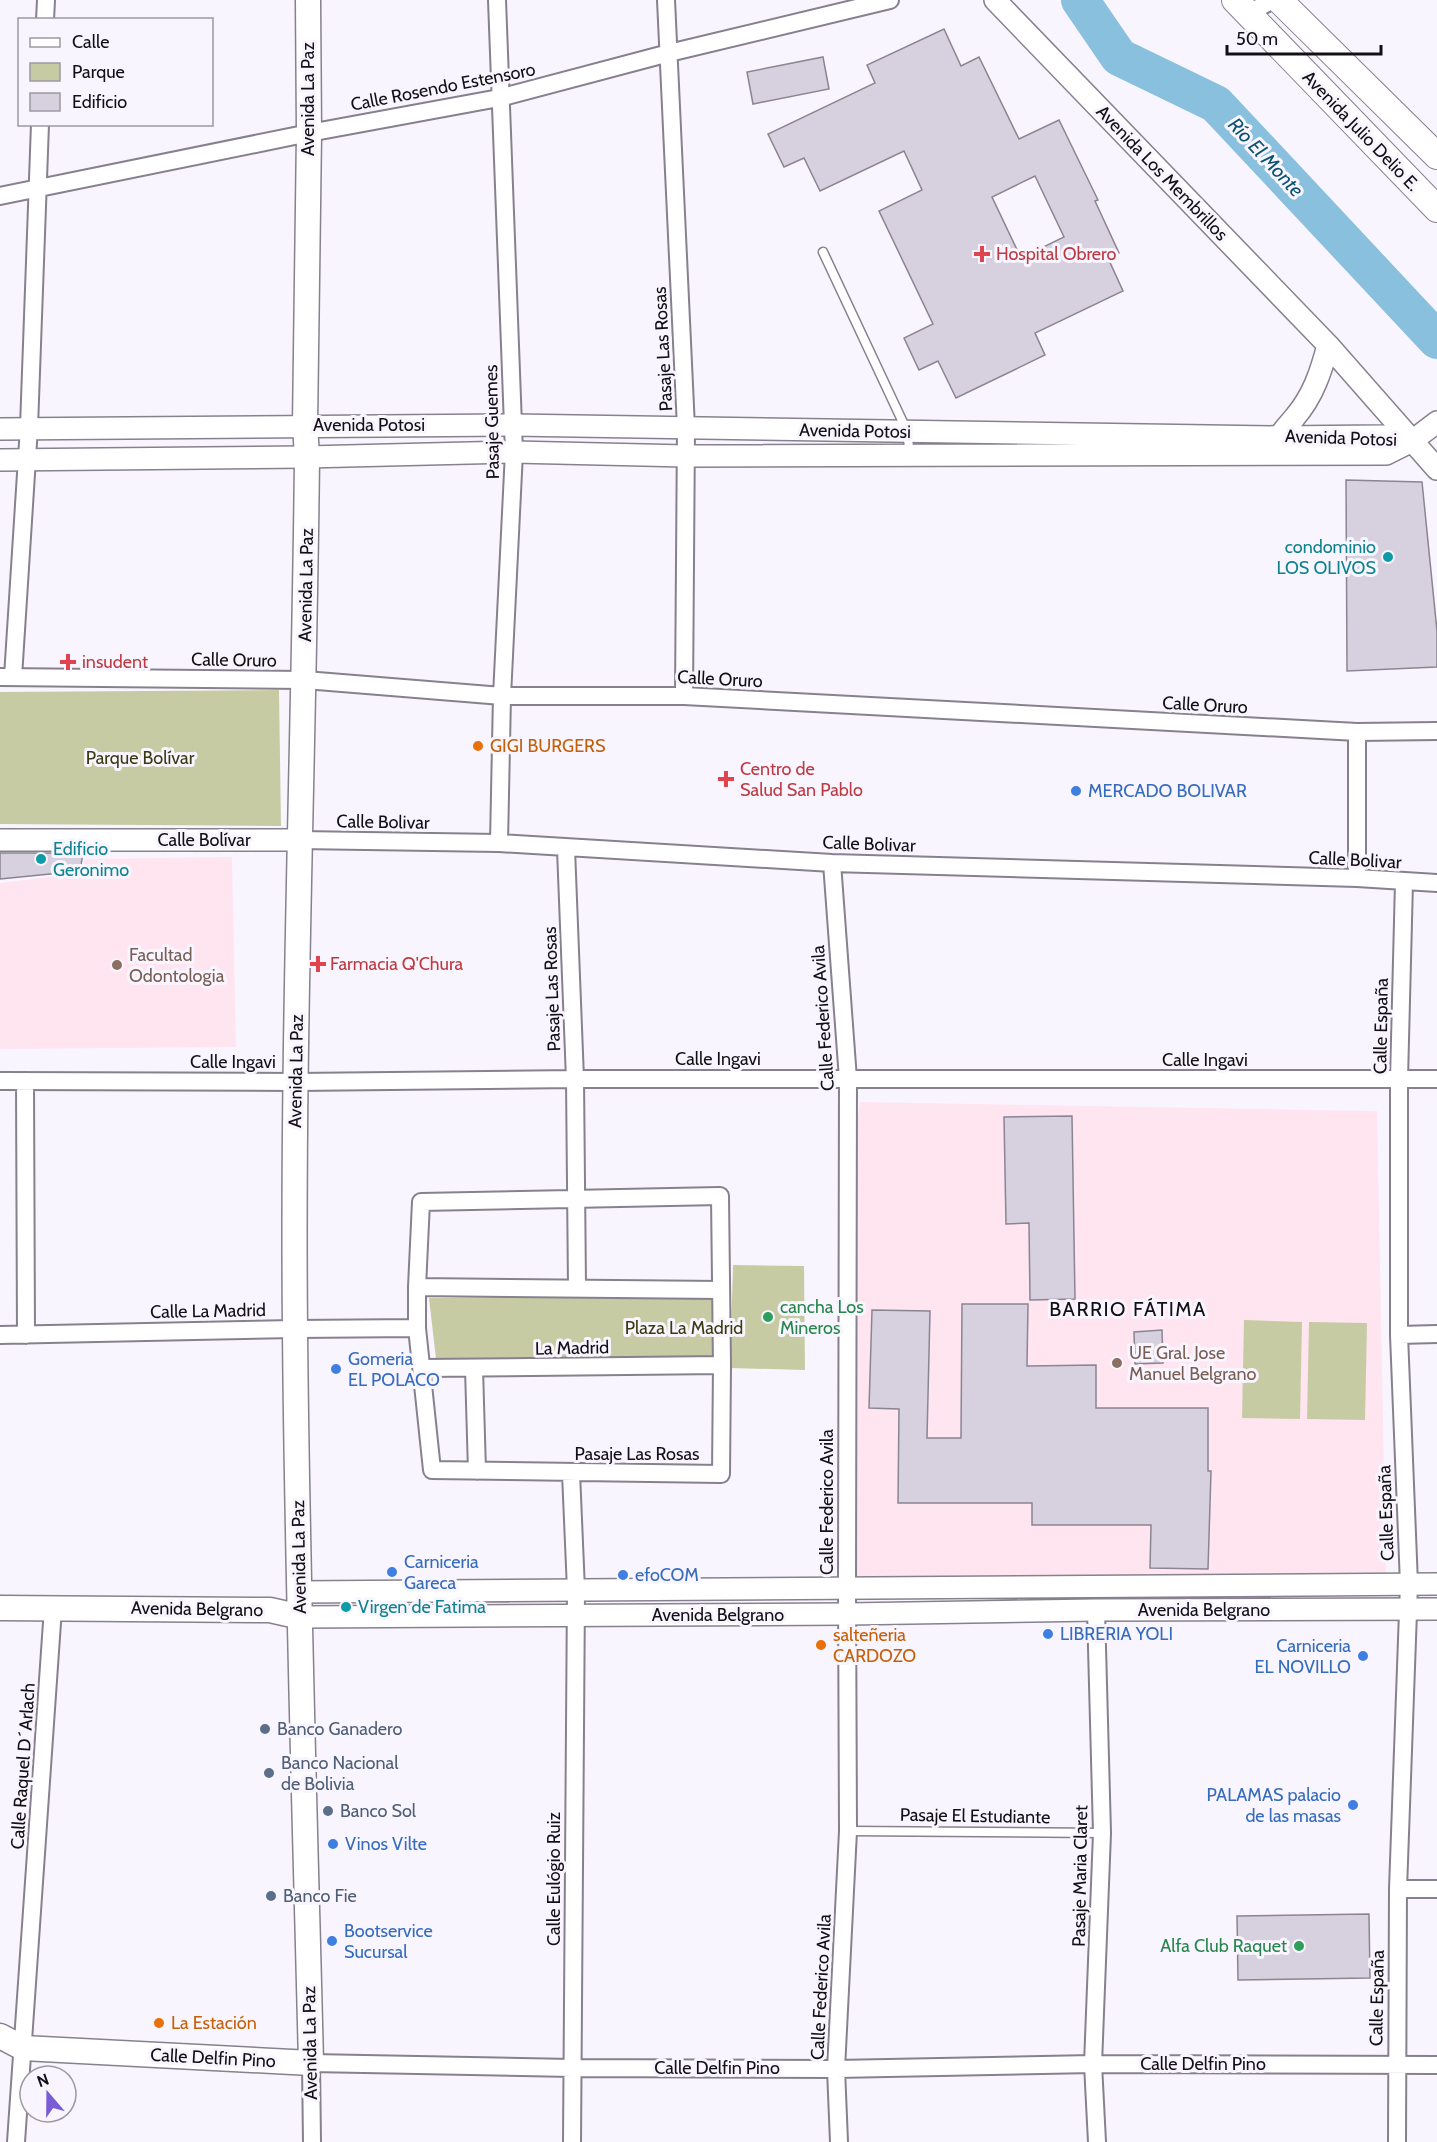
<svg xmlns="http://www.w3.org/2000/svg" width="1437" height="2142" viewBox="0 0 1437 2142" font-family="Cabin,sans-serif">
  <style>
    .education { fill: #fee5f0 }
    .green { fill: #c6cba3 }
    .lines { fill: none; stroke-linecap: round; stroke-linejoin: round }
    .river { stroke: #88c0de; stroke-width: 38 }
    .building { fill: #d7d0df; stroke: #8b8492; stroke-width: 1.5; fill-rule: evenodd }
    .service-casing { stroke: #87808e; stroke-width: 11 }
    .minor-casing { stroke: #87808e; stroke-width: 20 }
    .tertiary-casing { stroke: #87808e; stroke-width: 24 }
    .secondary-casing { stroke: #87808e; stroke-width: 27 }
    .primary-casing { stroke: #87808e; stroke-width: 28 }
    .service { stroke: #fff; stroke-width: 8 }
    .minor { stroke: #fff; stroke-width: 16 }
    .tertiary { stroke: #fff; stroke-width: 21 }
    .secondary { stroke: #fff; stroke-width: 24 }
    .primary { stroke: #fff; stroke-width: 26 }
    .health-dot { fill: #e0444e; stroke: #f9f5fe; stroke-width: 2 }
    .culture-dot { fill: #0f9aa8; stroke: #f9f5fe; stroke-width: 2 }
    .food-dot { fill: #e8710a; stroke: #f9f5fe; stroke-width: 2 }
    .shop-dot { fill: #3f7fe0; stroke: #f9f5fe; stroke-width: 2 }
    .education-dot { fill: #8d6e63; stroke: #f9f5fe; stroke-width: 2 }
    .leisure-dot { fill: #2e9e5b; stroke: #f9f5fe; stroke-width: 2 }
    .service-dot { fill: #5c6f8a; stroke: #f9f5fe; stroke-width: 2 }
    .labels { text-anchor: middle; stroke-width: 6; stroke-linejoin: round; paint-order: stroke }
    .street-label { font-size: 18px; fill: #121015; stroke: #f9f5fe }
    .health-label { font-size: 18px; fill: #be3a42; stroke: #f9f5fe; text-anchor: start }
    .culture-label { font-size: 18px; fill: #0d838f; stroke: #f9f5fe; text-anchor: start }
    .food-label { font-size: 18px; fill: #c56008; stroke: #f9f5fe; text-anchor: start }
    .park-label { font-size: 18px; fill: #383b12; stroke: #f9f5fe }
    .shop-label { font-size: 18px; fill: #366cbe; stroke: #f9f5fe; text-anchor: start }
    .education-label { font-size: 18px; fill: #785e54; stroke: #f9f5fe; text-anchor: start }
    .leisure-label { font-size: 18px; fill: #27864d; stroke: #f9f5fe; text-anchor: start }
    .service-label { font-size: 18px; fill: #4e5e75; stroke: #f9f5fe; text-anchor: start }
    .water-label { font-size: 20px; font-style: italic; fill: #0b5471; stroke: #f9f5fe }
    .neighbourhood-label { font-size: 20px; letter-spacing: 1.5px; fill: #121015; stroke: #f9f5fe }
  </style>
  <rect width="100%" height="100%" fill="#f9f5fe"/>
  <!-- education -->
  <path class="education" d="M232,857L236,1047L0,1049V883L82,873L84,859Z
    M860,1102L1377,1111L1386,1576H850L854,1150Z"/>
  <!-- green -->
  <path class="green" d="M279,690L281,826L0,824V692Z
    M733,1265L804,1266L805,1370L730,1368Z
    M717,1294L718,1362L436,1359L429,1298Z
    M1244,1320L1302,1322L1300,1419L1242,1418Z
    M1309,1322L1367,1323L1365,1420L1307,1419Z"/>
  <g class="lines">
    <!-- river -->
    <path class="river" d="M1080,0L1119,57L1216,104L1437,340"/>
  </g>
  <!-- building -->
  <path class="building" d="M944,29L961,66L979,57L1019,139L1059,120L1098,200L1095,201L1119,253L1108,258L1123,291L1035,333L1045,355L956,398L938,361L919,370L904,338L933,324L879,211L922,190L904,151L820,191L804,158L784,167L768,134L875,83L867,65ZM1035,176L1064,237L1021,258L992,197Z
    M823,57L829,89L753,104L747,72Z
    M1346,480L1422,482L1437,631V667L1347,671Z
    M0,853H83L80,871L0,879Z
    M1072,1116L1075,1299L1030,1300L1029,1223L1006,1224L1004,1117Z
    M962,1304H1028L1027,1366L1096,1365V1408H1208V1471H1211L1208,1569L1150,1568L1151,1525H1032V1503H898L899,1409L869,1408L872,1310L930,1311L927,1438H961Z
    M1162,1330L1163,1363L1135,1364L1134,1332Z
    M1369,1914L1370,1978L1238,1980L1237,1916Z"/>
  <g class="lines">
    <!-- service casing -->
    <g class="service-casing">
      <path id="service" d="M823,252L907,431L910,455
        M848,1831L1102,1833"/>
    </g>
    <!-- minor casing -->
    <g class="minor-casing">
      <path id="minor" d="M497,0L514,452L502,696L499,843
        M666,0L686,428L684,696
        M1247,14L1273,0
        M45,20L46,0
        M0,196L309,133L499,98L669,53L890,0
        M0,677L305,680L502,696H684L1357,732L1437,731
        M13,677L29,427L40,124
        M299,840L499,843L832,863L1357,878L1437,883
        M566,849L575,1079L577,1287
        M832,863L848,1079L847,1589L848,1831L836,2069L839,2142
        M1357,878V732
        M0,1081L296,1082L575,1079H1437
        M25,1081L26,1335
        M720,1196L722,1365L721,1474L432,1470L417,1328V1287L421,1202Z
        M417,1287L721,1290
        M0,1335L295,1329L417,1328
        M1399,1335L1437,1334
        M423,1368L722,1365
        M474,1369L477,1471
        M571,1473L576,1590L572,2142
        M1096,1610L1102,1833L1093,2064L1097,2142
        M1398,1889H1437
        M16,2142L53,1608
        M312,2142L311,2063L572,2068L836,2069L1093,2064L1437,2065
        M1397,2142L1398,1889L1409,1584L1399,1335V1079L1404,882"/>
    </g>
    <!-- tertiary casing -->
    <g class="tertiary-casing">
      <path id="tertiary" d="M995,0L1328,345L1437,469
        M0,429L513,425L1279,437L1383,436L1412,441
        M1278,444C1279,433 1288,426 1295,417C1313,396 1321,372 1328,345
        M0,460L307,457L514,452L686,456L1386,454L1412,441L1437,422
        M0,840H299
        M300,1592L1437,1584
        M301,1617L848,1614L1096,1610L1437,1609"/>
    </g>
    <!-- secondary casing -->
    <g class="secondary-casing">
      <path id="secondary" d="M0,1608L270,1610L301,1617
        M0,2036L23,2048L311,2063C305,1819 297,1574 295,1329C292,1038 304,748 307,457L305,425L309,133L308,0"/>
    </g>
    <!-- primary casing -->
    <g class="primary-casing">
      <path id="primary" d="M1235,0L1437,209
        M1279,0L1437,156"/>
    </g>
    <!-- service -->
    <use href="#service" class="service"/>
    <!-- minor -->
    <use href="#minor" class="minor"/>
    <!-- tertiary -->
    <use href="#tertiary" class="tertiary"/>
    <!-- secondary -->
    <use href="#secondary" class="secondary"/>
    <!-- primary -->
    <use href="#primary" class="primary"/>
  </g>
  <!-- markers -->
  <g class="health-dot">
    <path d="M979 245h6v6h6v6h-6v6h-6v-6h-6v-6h6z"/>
    <path d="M65 653h6v6h6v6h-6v6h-6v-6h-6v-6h6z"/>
    <path d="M723 770h6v6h6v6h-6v6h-6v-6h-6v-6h6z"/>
    <path d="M315 955h6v6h6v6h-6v6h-6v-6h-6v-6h6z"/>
  </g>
  <g class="culture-dot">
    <circle cx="1388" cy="557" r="6"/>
    <circle cx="41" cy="859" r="6"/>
    <circle cx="346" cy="1607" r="6"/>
  </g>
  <g class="food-dot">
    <circle cx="478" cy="746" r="6"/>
    <circle cx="821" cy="1645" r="6"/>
    <circle cx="159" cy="2023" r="6"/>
  </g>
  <g class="shop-dot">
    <circle cx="1076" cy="791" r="6"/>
    <circle cx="336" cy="1369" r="6"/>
    <circle cx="392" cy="1572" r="6"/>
    <circle cx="623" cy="1575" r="6"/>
    <circle cx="1048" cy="1634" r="6"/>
    <circle cx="1363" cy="1656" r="6"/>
    <circle cx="1353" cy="1805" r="6"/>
    <circle cx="333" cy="1844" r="6"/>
    <circle cx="332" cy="1941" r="6"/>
  </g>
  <g class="education-dot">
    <circle cx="117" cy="965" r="6"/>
    <circle cx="1117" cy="1363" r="6"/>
  </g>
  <g class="leisure-dot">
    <circle cx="768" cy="1317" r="6"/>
    <circle cx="1299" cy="1946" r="6"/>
  </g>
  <g class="service-dot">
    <circle cx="265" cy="1729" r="6"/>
    <circle cx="269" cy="1773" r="6"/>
    <circle cx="328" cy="1811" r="6"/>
    <circle cx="271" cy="1896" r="6"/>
  </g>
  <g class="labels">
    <!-- street labels -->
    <g class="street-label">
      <text transform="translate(443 87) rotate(-11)" y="6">Calle Rosendo Estensoro</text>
      <text transform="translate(308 99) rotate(-90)" y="6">Avenida La Paz</text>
      <text transform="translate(1361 131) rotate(46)" y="6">Avenida Julio Delio E.</text>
      <text transform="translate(1162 173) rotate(46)" y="6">Avenida Los Membrillos</text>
      <text transform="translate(663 349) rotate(-93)" y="6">Pasaje Las Rosas</text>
      <text transform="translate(492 422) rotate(-91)" y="6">Pasaje Guemes</text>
      <text x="369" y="431">Avenida Potosi</text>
      <text transform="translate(855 431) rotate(1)" y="6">Avenida Potosi</text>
      <text transform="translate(1341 438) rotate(2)" y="6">Avenida Potosi</text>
      <text transform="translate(306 585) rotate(-89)" y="6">Avenida La Paz</text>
      <text transform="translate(234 660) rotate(1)" y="6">Calle Oruro</text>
      <text transform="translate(720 679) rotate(3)" y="6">Calle Oruro</text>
      <text transform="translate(1205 705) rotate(3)" y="6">Calle Oruro</text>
      <text transform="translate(383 822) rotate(1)" y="6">Calle Bolivar</text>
      <text x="204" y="846">Calle Bolívar</text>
      <text transform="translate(869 844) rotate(2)" y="6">Calle Bolivar</text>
      <text transform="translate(1355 860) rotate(3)" y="6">Calle Bolivar</text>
      <text transform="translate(552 989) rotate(-92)" y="6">Pasaje Las Rosas</text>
      <text transform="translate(823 1018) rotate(-94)" y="6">Calle Federico Avila</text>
      <text transform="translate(1381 1026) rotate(-89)" y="6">Calle España</text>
      <text x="718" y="1065">Calle Ingavi</text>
      <text x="1205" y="1066">Calle Ingavi</text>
      <text x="233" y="1068">Calle Ingavi</text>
      <text transform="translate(296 1071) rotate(-89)" y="6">Avenida La Paz</text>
      <text transform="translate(208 1311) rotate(-1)" y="6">Calle La Madrid</text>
      <text transform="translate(572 1348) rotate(-1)" y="6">La Madrid</text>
      <text x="637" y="1460">Pasaje Las Rosas</text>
      <text transform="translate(827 1502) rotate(-90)" y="6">Calle Federico Avila</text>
      <text transform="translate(1386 1513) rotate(-92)" y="6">Calle España</text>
      <text transform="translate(299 1557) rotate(-91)" y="6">Avenida La Paz</text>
      <text transform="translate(197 1609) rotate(1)" y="6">Avenida Belgrano</text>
      <text x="1204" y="1616">Avenida Belgrano</text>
      <text x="718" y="1621">Avenida Belgrano</text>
      <text transform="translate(23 1766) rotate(-86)" y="6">Calle Raquel D´Arlach</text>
      <text transform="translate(975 1816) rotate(1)" y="6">Pasaje El Estudiante</text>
      <text transform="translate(1080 1876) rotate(-89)" y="6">Pasaje Maria Claret</text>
      <text transform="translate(554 1879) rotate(-90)" y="6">Calle Eulógio Ruiz</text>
      <text transform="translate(821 1987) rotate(-87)" y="6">Calle Federico Avila</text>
      <text transform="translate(1377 1998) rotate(-89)" y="6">Calle España</text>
      <text transform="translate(310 2043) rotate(-91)" y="6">Avenida La Paz</text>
      <text transform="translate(213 2058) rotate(3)" y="6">Calle Delfin Pino</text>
      <text x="1203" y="2070">Calle Delfin Pino</text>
      <text x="717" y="2074">Calle Delfin Pino</text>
    </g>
    <!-- health labels -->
    <g class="health-label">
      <text x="996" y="260">Hospital Obrero</text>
      <text x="82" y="668">insudent</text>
      <text x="740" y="775">Centro de<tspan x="740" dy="21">Salud San Pablo</tspan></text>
      <text x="330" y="970">Farmacia Q'Chura</text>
    </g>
    <!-- culture labels -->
    <g class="culture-label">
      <text x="1376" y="553" text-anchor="end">condominio<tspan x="1376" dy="21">LOS OLIVOS</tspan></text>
      <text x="53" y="855">Edificio<tspan x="53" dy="21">Geronimo</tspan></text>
      <text x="358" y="1613">Virgen de Fatima</text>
    </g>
    <!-- food labels -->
    <g class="food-label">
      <text x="490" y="752">GIGI BURGERS</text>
      <text x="833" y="1641">salteñeria<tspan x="833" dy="21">CARDOZO</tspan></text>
      <text x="171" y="2029">La Estación</text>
    </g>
    <!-- park labels -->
    <g class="park-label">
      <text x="140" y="764">Parque Bolívar</text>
      <text x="684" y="1334">Plaza La Madrid</text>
    </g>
    <!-- shop labels -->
    <g class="shop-label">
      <text x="1088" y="797">MERCADO BOLIVAR</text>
      <text x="348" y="1365">Gomeria<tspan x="348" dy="21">EL POLACO</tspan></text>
      <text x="404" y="1568">Carniceria<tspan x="404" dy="21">Gareca</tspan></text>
      <text x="635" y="1581">efoCOM</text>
      <text x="1060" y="1640">LIBRERIA YOLI</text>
      <text x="1351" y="1652" text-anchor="end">Carniceria<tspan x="1351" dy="21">EL NOVILLO</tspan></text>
      <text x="1341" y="1801" text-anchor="end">PALAMAS palacio<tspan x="1341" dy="21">de las masas</tspan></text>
      <text x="345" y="1850">Vinos Vilte</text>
      <text x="344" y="1937">Bootservice<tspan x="344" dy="21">Sucursal</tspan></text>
    </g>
    <!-- education labels -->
    <g class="education-label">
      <text x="129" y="961">Facultad<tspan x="129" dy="21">Odontologia</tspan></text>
      <text x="1129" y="1359">UE Gral. Jose<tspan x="1129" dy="21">Manuel Belgrano</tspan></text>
    </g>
    <!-- leisure labels -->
    <g class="leisure-label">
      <text x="780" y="1313">cancha Los<tspan x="780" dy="21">Mineros</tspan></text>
      <text x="1287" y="1952" text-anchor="end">Alfa Club Raquet</text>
    </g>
    <!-- service labels -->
    <g class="service-label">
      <text x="277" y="1735">Banco Ganadero</text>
      <text x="281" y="1769">Banco Nacional<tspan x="281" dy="21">de Bolivia</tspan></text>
      <text x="340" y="1817">Banco Sol</text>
      <text x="283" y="1902">Banco Fie</text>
    </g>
    <!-- water labels -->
    <g class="water-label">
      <text transform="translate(1266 157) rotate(47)" y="7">Río El Monte</text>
    </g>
    <!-- neighbourhood labels -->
    <g class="neighbourhood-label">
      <text x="1128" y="1316">BARRIO FÁTIMA</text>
    </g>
  </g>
  <!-- legend -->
  <rect x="18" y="18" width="195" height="108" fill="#f9f5fe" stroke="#9d99a1" stroke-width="1.5"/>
  <rect x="30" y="38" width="30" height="9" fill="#ffffff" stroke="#9d99a1" stroke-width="1.5"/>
  <text x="72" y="48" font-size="18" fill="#121015">Calle</text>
  <rect x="30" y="63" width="30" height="18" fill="#c6cba3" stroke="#9d99a1" stroke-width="1.5"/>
  <text x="72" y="78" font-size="18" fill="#121015">Parque</text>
  <rect x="30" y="93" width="30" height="18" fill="#d7d0df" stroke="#9d99a1" stroke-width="1.5"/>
  <text x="72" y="108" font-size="18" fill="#121015">Edificio</text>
  <!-- north arrow -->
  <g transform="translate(48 2094) rotate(340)"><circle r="28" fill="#f9f5fe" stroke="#9d99a1" stroke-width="1.5"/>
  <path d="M0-4.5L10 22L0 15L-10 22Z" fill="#795cd6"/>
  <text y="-9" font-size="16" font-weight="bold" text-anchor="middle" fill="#121015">N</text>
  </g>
  <!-- scale -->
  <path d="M1227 45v9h154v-9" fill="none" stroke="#121015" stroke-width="3"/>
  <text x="1236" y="45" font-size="18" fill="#121015" stroke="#f9f5fe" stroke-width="4.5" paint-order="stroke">50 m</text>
</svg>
